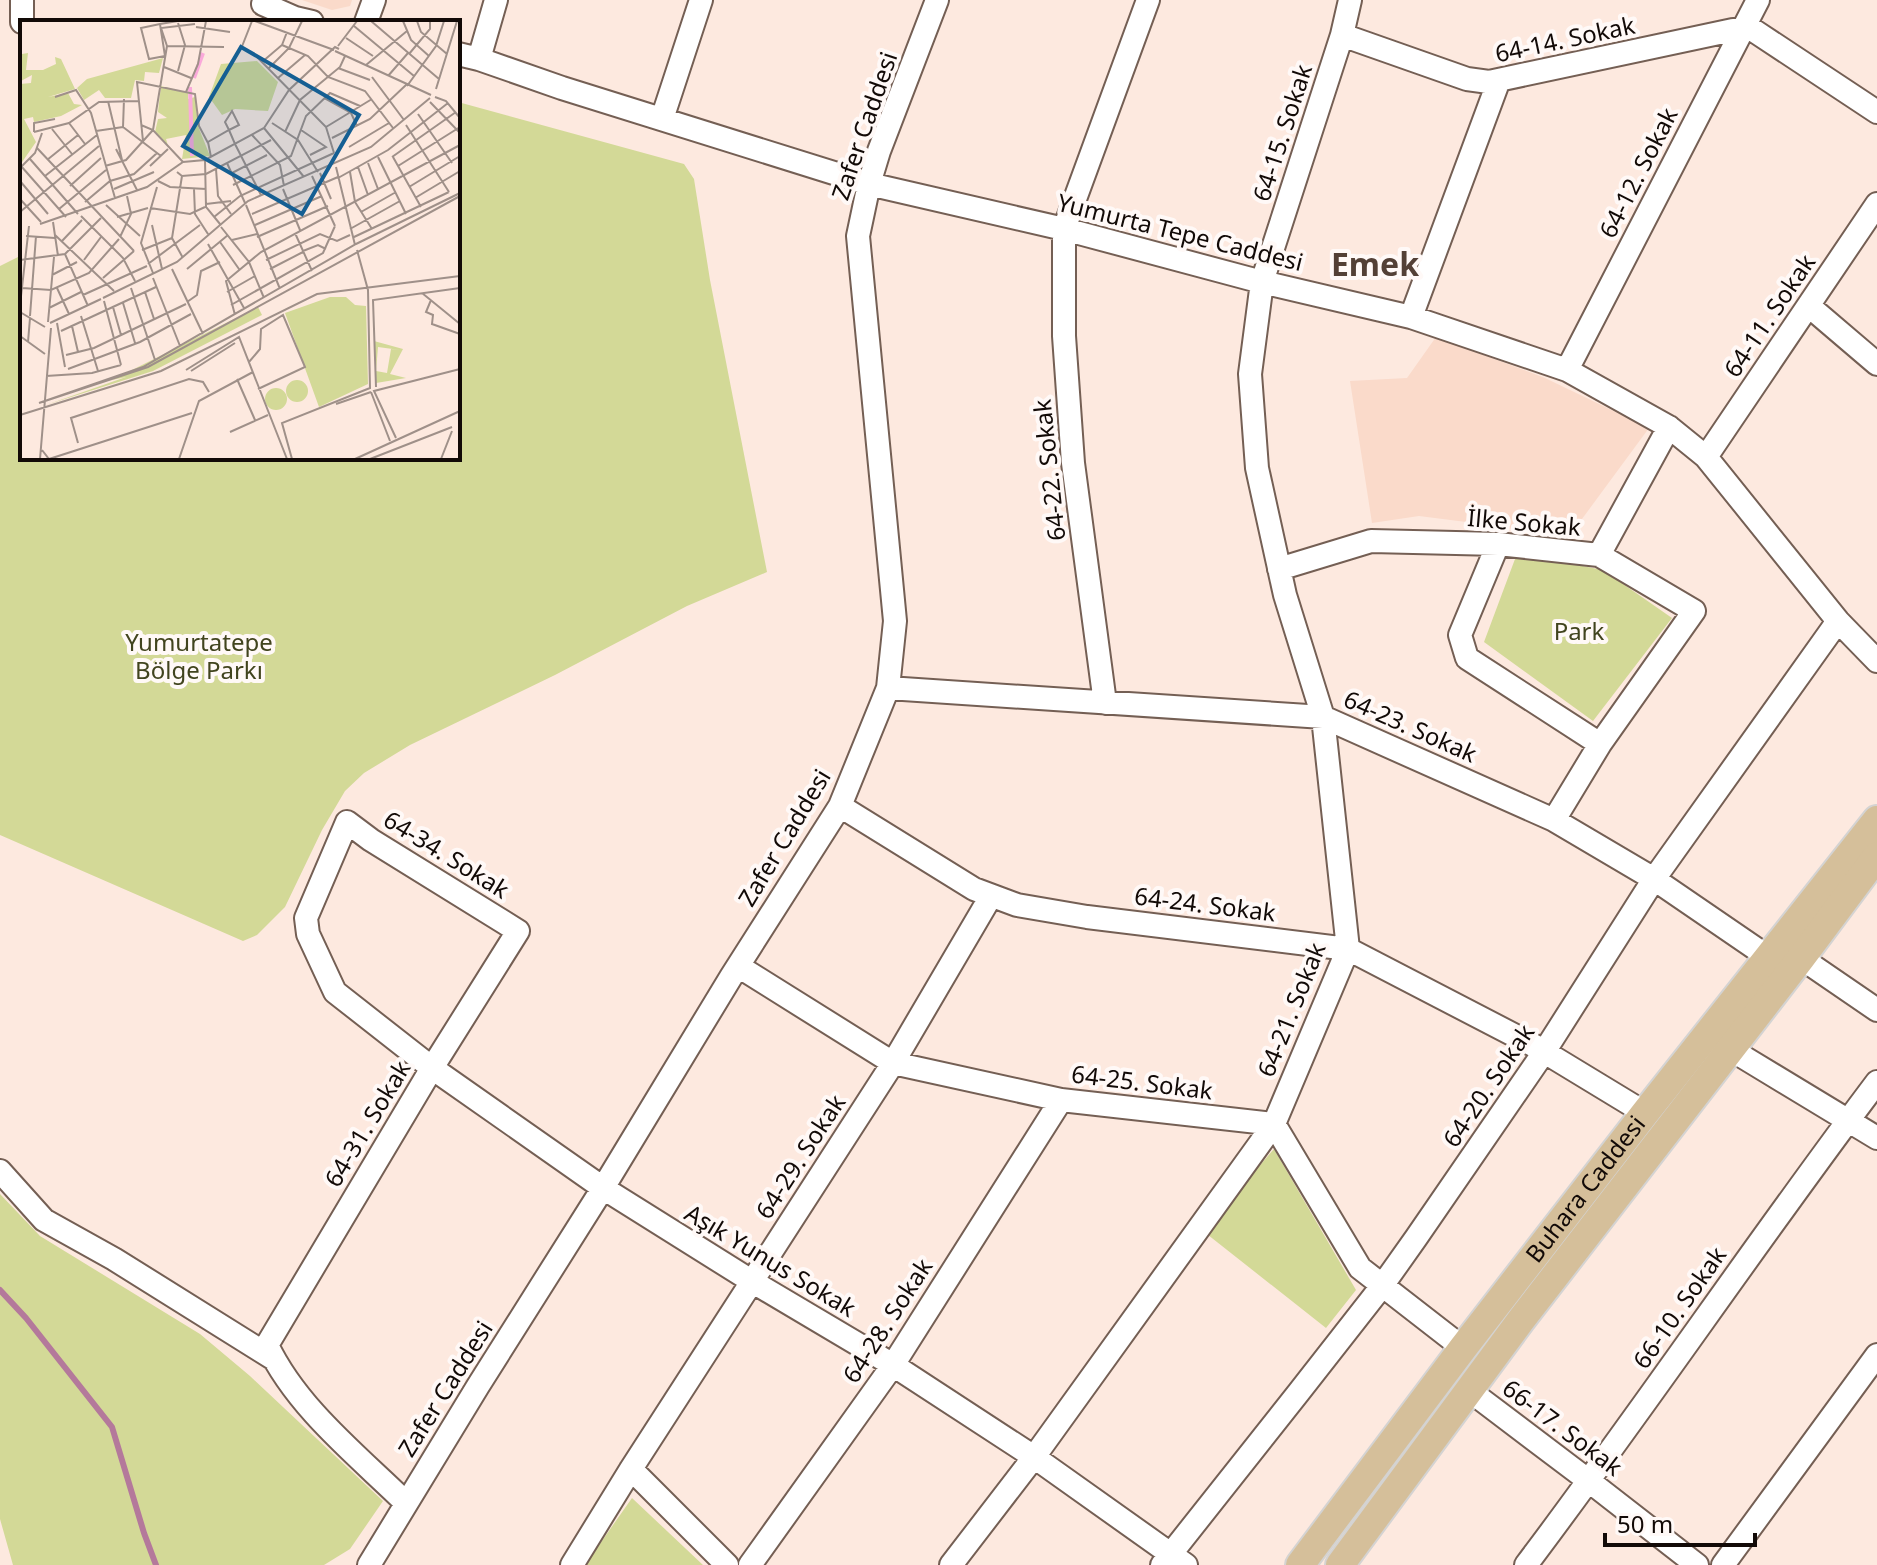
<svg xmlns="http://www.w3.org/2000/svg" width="1877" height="1565" viewBox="0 0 1877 1565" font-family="'Noto Sans',sans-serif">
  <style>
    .built { fill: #fadaca }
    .green { fill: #d3d997 }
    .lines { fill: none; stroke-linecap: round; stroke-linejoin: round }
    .stream { stroke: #b4799b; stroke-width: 6 }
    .minor-casing { stroke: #745f54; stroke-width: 26 }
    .major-casing { stroke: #d4d3d2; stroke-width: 32 }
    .minor { stroke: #fff; stroke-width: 22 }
    .major { stroke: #d5bf9a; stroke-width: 28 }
    .labels { text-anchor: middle; stroke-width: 8; stroke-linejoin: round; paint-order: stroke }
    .street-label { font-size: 24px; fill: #120a07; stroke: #fff9f7 }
    .park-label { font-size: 24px; fill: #41441e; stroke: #fff9f7 }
    .district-label { font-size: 32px; font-weight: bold; fill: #534036; stroke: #fff9f7 }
    .inset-river { fill: none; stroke: #faa9da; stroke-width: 4 }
    .inset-road { fill: none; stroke: #9f9089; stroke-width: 2 }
    .view { fill: #155f93; fill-opacity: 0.15; stroke: #155f93; stroke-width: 4 }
    .inset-edge { fill: none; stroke: #120a07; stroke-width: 4 }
  </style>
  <rect width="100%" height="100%" fill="#fde9df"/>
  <!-- built -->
  <path class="built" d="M302,0H352L350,6L332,10Z
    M1436,337L1545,378L1649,428L1568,538L1482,524L1419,516L1372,523L1350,381L1407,378Z"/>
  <!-- green -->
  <path class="green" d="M458,102L684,164L694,179L710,280L767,572L687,606L555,675L410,745L364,773L345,791L322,830L285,907L257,935L243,941L0,835V266L22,255V458H458Z
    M1542,558L1603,570L1672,618L1593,721L1484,642L1515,559Z
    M1274,1149L1356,1290L1326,1328L1203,1231Z
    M0,1194L40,1236L200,1334L250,1376L383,1501L350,1549L324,1565H13L0,1519Z
    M632,1498L703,1565H585Z"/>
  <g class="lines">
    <!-- stream -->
    <path class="stream" d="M0,1290L26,1318L112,1427L144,1533L156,1565"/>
    <!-- minor casing -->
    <g class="minor-casing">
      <path id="minor" d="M22,0V22
        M263,4L295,18L312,22
        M366,22L374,0
        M1342,35L1467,79L1489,82L1733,30H1753L1877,112
        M458,54L479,59L562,88L869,184L1064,229L1262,282L1411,317L1567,370L1669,427L1706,457L1838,621L1877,661
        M479,59L496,0
        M662,119L701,0
        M1809,306L1877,364
        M1411,317L1499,80
        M1567,370L1758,0
        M1706,457L1877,204
        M1498,544L1460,635L1467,658L1600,744
        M1599,555L1669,427
        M1279,569L1371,541L1498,544L1599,555L1694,611L1600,744L1554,820
        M888,688L1323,717L1554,820L1654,879L1768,957
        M1105,703L1073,463L1064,336V229L1148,0
        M840,806L974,889L1017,905L1087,917L1348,949L1533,1045L1645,1113
        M1801,958L1877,1010
        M738,966L893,1063L1061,1100L1274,1124L1360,1268L1463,1348
        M1730,1049L1877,1138
        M0,1171L44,1220L114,1259L274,1359
        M1470,1391L1589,1481L1697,1565
        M631,1469L727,1565
        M406,1503C357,1455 297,1408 267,1345L432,1068L518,931L371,840L347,822L306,918L308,934L335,992L432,1068L603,1188L753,1282L893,1365L1034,1457L1186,1565
        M369,1565L478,1386L603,1188L731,977L840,806L888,688L895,621L858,236L869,184L879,151L937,0
        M572,1565L631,1469L893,1063L991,896
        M750,1565L893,1365L1061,1100
        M951,1565L1034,1457L1274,1124L1348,949L1323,717L1285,595L1257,468L1250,374L1262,282L1342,35L1350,0
        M1162,1565L1299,1392L1382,1286L1416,1238L1544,1052L1654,879L1838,621
        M1526,1565C1646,1406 1757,1241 1877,1082
        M1723,1565L1877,1355"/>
    </g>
    <!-- major casing -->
    <g class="major-casing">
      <g id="major">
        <path id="s1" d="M1300,1565L1463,1348L1645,1113L1877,820"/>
        <path d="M1340,1565L1521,1320L1801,958L1877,856"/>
      </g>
    </g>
    <!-- minor -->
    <use href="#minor" class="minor"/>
    <!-- major -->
    <use href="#major" class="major"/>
  </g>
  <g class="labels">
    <!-- street labels -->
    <g class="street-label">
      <text transform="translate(1565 40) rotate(-12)" y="8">64-14. Sokak</text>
      <text transform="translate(865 126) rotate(-71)" y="8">Zafer Caddesi</text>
      <text transform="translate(1283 133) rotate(-72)" y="8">64-15. Sokak</text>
      <text transform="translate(1639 173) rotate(-63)" y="8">64-12. Sokak</text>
      <text transform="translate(1180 233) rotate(14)" y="8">Yumurta Tepe Caddesi</text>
      <text transform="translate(1770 316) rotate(-56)" y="8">64-11. Sokak</text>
      <text transform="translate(1050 470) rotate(-96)" y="8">64-22. Sokak</text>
      <text transform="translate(1524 523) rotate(5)" y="8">İlke Sokak</text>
      <text transform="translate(1410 727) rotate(24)" y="8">64-23. Sokak</text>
      <text transform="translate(785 838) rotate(-59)" y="8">Zafer Caddesi</text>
      <text transform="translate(446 855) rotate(32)" y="8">64-34. Sokak</text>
      <text transform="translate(1205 905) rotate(7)" y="8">64-24. Sokak</text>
      <text transform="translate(1292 1010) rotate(-68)" y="8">64-21. Sokak</text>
      <text transform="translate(1142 1083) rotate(7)" y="8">64-25. Sokak</text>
      <text transform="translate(1489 1086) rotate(-56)" y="8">64-20. Sokak</text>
      <text transform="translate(368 1124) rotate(-59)" y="8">64-31. Sokak</text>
      <text transform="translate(801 1157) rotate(-57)" y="8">64-29. Sokak</text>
      <text dy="8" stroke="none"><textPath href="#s1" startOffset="472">Buhara Caddesi</textPath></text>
      <text transform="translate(770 1261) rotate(31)" y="8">Aşık Yunus Sokak</text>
      <text transform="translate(1680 1308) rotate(-55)" y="8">66-10. Sokak</text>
      <text transform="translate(888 1321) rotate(-57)" y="8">64-28. Sokak</text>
      <text transform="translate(446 1389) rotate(-58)" y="8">Zafer Caddesi</text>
      <text transform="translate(1562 1428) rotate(37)" y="8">66-17. Sokak</text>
    </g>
    <!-- park labels -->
    <g class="park-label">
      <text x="1579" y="640">Park</text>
      <text x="199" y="651">Yumurtatepe<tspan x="199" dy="28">Bölge Parkı</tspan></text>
    </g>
    <!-- district labels -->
    <g class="district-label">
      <text x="1375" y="276">Emek</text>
    </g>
  </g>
  <!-- overview -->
  <g transform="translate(20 20)">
    <rect width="440" height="440" fill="#fde9df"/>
    <path d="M8,33L6,50H23L36,44L35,37L41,39L55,69L28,77L48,73L54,84L62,85L41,96L14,102L13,97L4,99L16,122L0,145V64L11,63L12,55L1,61L2,34ZM143,38L139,53L125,52L124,61L115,60L111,78H85L79,70L64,80L57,68L67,59ZM237,41L258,62L248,91L215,89L202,95L189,77L201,44ZM141,66L168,73V79L175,77L178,106L190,136L162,139L166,115L146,119L148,126L135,112L138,99L147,98L138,92ZM310,277H326L335,285L346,286L348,364L299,387L265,293ZM238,287L242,295L133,351L26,385L106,357L92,360ZM354,321L383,329L370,354L386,358L356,363ZM358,327L380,330L371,329L367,353L356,351ZM266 371a11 11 0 1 1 22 0a11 11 0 1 1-22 0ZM245 379a11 11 0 1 1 22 0a11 11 0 1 1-22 0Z" fill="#d3d997" fill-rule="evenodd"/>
    <path class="inset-river" d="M174,58L183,33M170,67L172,136"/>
    <path class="inset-road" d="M235,1L314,30M351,1L419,59M383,1L391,20L409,36M397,1L401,12L427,34M140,4L145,36L129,39L121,8L140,4L158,1M334,6L394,56M176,7L210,12M326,18L353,36M262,25L288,36L308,57L345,71L373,108M147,26L204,27M318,26L337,1M221,29L232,1M315,31L411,75M389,34L410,9V1M237,37L306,107L314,133M242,42L262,25L267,12M346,45L387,11M144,47L171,58M249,48L269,28L282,1M318,48L350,60M158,51L165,25L158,3M368,56L388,33M352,57L384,100M258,58L285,35M387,66L416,26L424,1M416,69L437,1M166,72L178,44L186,1M35,77L56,70L71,93L95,178M415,77L426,81L440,98M304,78L331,93L337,106M88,81L102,140M410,82L440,113M398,94L432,143M49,103L65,124M252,103L278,120L298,152M121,105L133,110L163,142M386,105L429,172M103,107L141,136M103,107L104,79M306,107L352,79M244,108L284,157M32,109L52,134M281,110L306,127L290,135M76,111L103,107M14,112L49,103L79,82L119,81M14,112V103L35,99M265,112L280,80L320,47L325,36M232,115L260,145L264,166M312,118L350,99L386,65M123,121L117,62L175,74L179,106L188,123M329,127L369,103M17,128L114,231M96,129L117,170M191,137L188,122L209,110L219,105L212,91L205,102L209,110L215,124L241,175M358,137L386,194M372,137L436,92M373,137L401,187M10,139L58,194M27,140L58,115M185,140L186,187L200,204M207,143L225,183M348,143L358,169M1,146L46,197M2,146L15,133L22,113M85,146L106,140L133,110L147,26L141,8L175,4M130,146L148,129M378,146L440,107M316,147L335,225M338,147L348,175M196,149L198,176L211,194M157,152L162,156L186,154L251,120M330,152L335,182L352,209M300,153L311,179M210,154L247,135M25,156L77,115M162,156L152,218L163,238M292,156L315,206M318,158L368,130L428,83M0,161L28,194M138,161L150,167L186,169M213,165L271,136L286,96L310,73L340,86M50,166L81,138M389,167L440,136M94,169L134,152M174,169L175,194L188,214M263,169L280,210M440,173L336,224L123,347L19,383L128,347L440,176M395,178L440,151M0,179L21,202M65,182L90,161L114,154L137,133M186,184L211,181M86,185L120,216M226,185L260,269M130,188L170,194L185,187M39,189L86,150M0,192L79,126M341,192L376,172M232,194L318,157M61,196L103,238L115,261M97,197L128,188M194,197L220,176L314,133M33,202L38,236M20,204L127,167L163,142L185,140L244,108L269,70L315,27L319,29M132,205L142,249M235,205L302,176M201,207L229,242L244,278M330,209L380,181M275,213L292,251M35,215L94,271M6,216L35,218M100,217L111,194L107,176M237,217L308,186M334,217L429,172M212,220L237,214M42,221L62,200M200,222L219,249M188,224L224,288M122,230L152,218M283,231L298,225L306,229M45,234L68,286M0,240L45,234L81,198M64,240L81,217M246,240L300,214L317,221L330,215M128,244L180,205M152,249L183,314M167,249L208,215M250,249L283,232M133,253L121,223L137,167M32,255L57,242M83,258L114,231M133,258L160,326M2,268L31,270L69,253L99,219M37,268L49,294M111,268L135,340M125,272L134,299M207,272L235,256M402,273L440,304M63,275L127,246M83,278L157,242L228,181L351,127L410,78M411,280L406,292L413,295L412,304L440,314M84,281L101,345M167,282L177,275L181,251L200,242M103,283L115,323M0,285L9,206M211,285L303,233L315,206M93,287L101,315M29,288L61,272M0,292L25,307M215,295L206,261L241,232L440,125M10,296L16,216M61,296L78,351M28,302L34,237M30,303L81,279M37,303L45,347M52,306L58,332M41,311L136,267M0,316L25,334M8,322L10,298M46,335L74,328L166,284M229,342L240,329L241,309L263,295L285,347L238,369M48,349L120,322L171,294M166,350L219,317L267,439M171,351L215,323M26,356L72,353L101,345M217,359L235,400M356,367L353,280L440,268M351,372L370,421M316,384L351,372M0,395L141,351L297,274L440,256M210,412L248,395M376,418L354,371L440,349M58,423L51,398L169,359L183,362L189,372M22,430L29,439L172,393M20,439L31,308M159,439L179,381L233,352M272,439L262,403L350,368L348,270L337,230M335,439L440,391M350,439L432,407M421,439L432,411"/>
    <path class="view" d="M221,27L339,95L282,194L163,126Z"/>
    <rect width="440" height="440" class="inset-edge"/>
  </g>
  <!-- scale -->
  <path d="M1605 1533v12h150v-12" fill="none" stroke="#120a07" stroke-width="4"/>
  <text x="1617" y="1533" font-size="24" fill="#120a07" stroke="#fff9f7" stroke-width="6" paint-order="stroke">50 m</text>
</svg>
